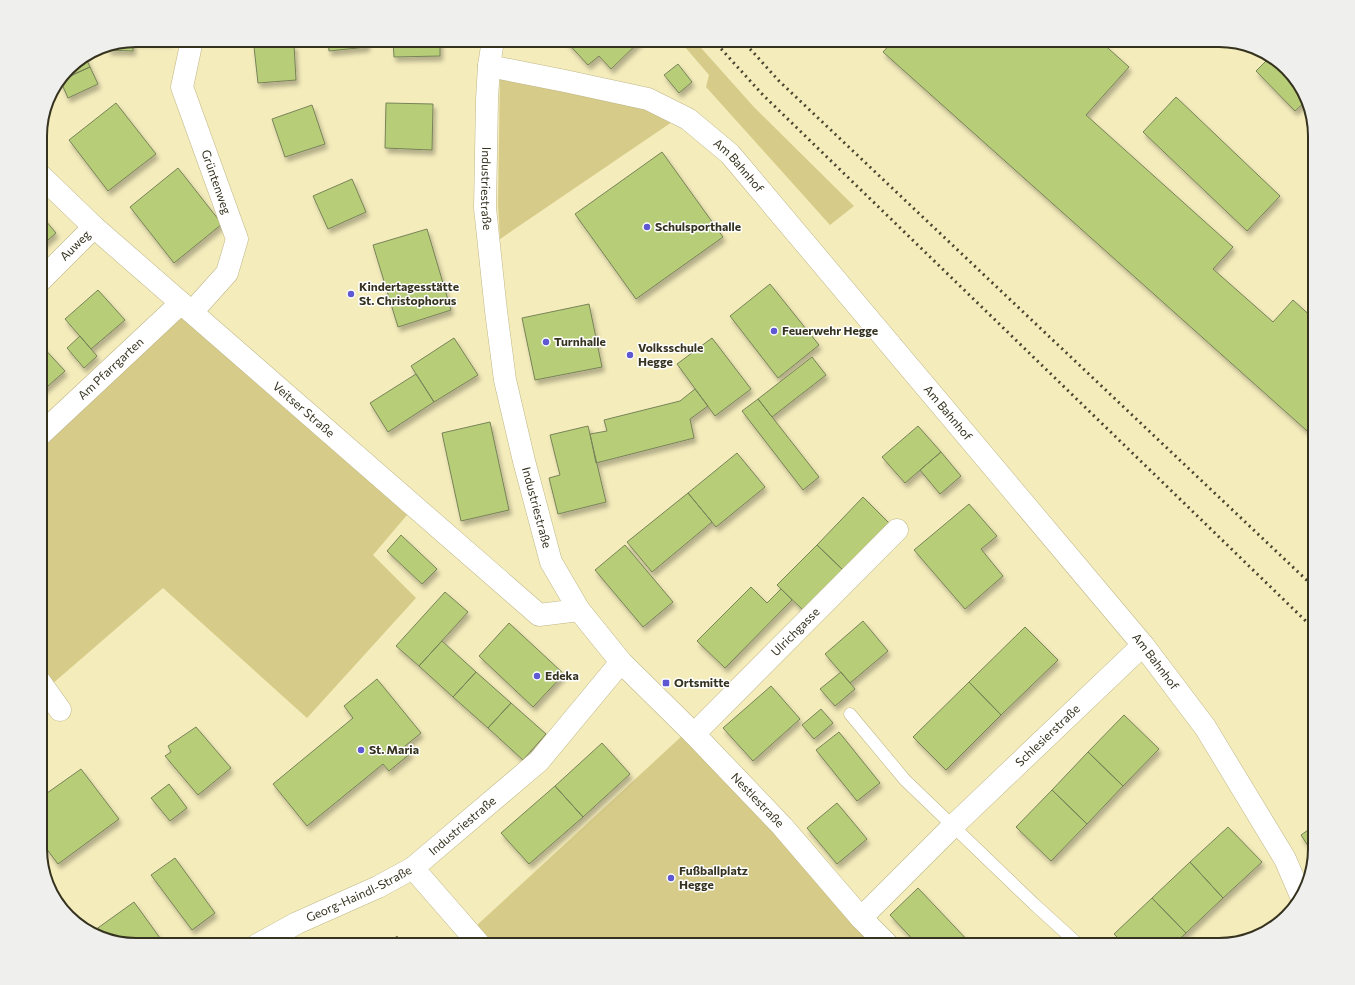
<svg xmlns="http://www.w3.org/2000/svg" width="1355" height="985" viewBox="0 0 1355 985" font-family="Commissioner,sans-serif">
  <style>
    .green { fill: #d6cb88 }
    .building { fill: #b8cd78; stroke: #788358; filter: url(#shadow) }
    .lines { fill: none; stroke-linecap: round; stroke-linejoin: round }
    .service-casing { stroke: #bfb788; stroke-width: 13 }
    .minor-casing { stroke: #bfb788; stroke-width: 23 }
    .tertiary-casing { stroke: #bfb788; stroke-width: 23 }
    .service { stroke: #fff; stroke-width: 12 }
    .minor { stroke: #fff; stroke-width: 22 }
    .tertiary { stroke: #fff; stroke-width: 22 }
    .rail { stroke: #4a4630; stroke-width: 3; stroke-dasharray: 2 4; stroke-linecap: butt }
    .poi-dot { fill: #5e59d2; stroke: #fff; stroke-width: 1.5 }
    .labels { text-anchor: middle; stroke-width: 3; stroke-linejoin: round; paint-order: stroke }
    .street-label { font-size: 12px; fill: #35321f; stroke: #fff }
    .poi-label { font-size: 12px; font-weight: bold; fill: #35321f; stroke: #fff; text-anchor: start }
    .rim { fill: none; stroke: #35321f; stroke-width: 2 }
  </style>
  <defs>
    <filter id="shadow"><feDropShadow dx="2.5" dy="4.5" stdDeviation="2" flood-color="#0004"/></filter>
  </defs>
  <rect width="100%" height="100%" fill="#f4ecbb"/>
  <!-- green -->
  <path class="green" d="M679,40H694L753,106L854,206L830,225L706,87L709,75Z
    M500,75L643,109L672,122L500,239L498,204Z
    M178,315L407,515L373,555L416,598L307,718L163,588L51,685L40,670V443Z
    M683,735L776,833L874,945H491L475,927Z"/>
  <!-- building -->
  <path class="building" d="M136,40H170V42L133,41V51L108,50V46Z
    M328,40H367V47L329,51Z
    M393,40H440V56L394,57Z
    M565,40H641L611,69L599,56L588,65Z
    M894,40H1099L1129,67L1086,115L1233,247L1213,269L1273,322L1293,300L1315,320V438L883,52Z
    M294,45L296,80L258,83L254,47Z
    M85,56L90,67L60,81L73,64Z
    M1271,56L1277,60L1305,93L1307,100L1295,111L1256,71Z
    M678,64L692,82L679,93L664,75Z
    M90,67L98,84L68,98L60,80Z
    M1176,97L1280,196L1247,231L1143,132Z
    M116,103L156,154L108,191L69,140Z
    M386,103L433,104L432,150L385,148Z
    M312,105L325,144L285,157L272,119Z
    M662,152L723,237L636,299L575,214Z
    M178,168L222,224L174,263L130,207Z
    M352,179L366,212L328,229L313,196Z
    M40,214L56,233L40,247Z
    M427,229L451,310L398,327L373,245Z
    M770,284L819,345L778,378L730,316Z
    M98,290L125,320L91,349L65,319Z
    M589,304L602,367L535,380L522,318Z
    M80,336L97,356L84,368L67,348Z
    M454,338L478,375L434,402L411,366Z
    M712,338L751,389L715,416L677,364Z
    M40,344L65,371L40,393Z
    M812,357L826,375L772,417L758,399Z
    M416,374L434,402L388,432L370,403Z
    M695,389L708,406L690,419L694,438L596,463L590,434L607,431L604,420L680,401Z
    M758,399L819,477L803,490L742,411Z
    M490,422L509,510L461,521L442,433Z
    M588,426L606,502L558,514L549,478L560,475L550,435Z
    M918,426L941,452L905,483L882,457Z
    M941,452L961,476L940,494L920,470Z
    M737,453L765,487L716,527L688,493Z
    M688,493L712,522L652,572L627,542Z
    M863,497L890,524L844,571L817,545Z
    M969,504L997,536L981,549L1003,576L965,609L914,550Z
    M401,535L437,569L422,584L387,551Z
    M625,545L673,602L643,627L595,570Z
    M817,545L844,571L805,612L777,585Z
    M751,587L767,603L781,589L792,600L725,668L697,641Z
    M445,592L468,612L419,666L396,646Z
    M863,621L888,651L850,683L825,654Z
    M509,623L564,674L533,707L479,656Z
    M1025,627L1058,660L1001,715L969,682Z
    M442,641L476,672L453,697L419,666Z
    M476,672L511,703L488,728L453,697Z
    M841,672L855,689L835,706L820,689Z
    M377,679L421,733L405,746L411,753L389,771L383,764L307,826L273,784L353,718L344,706Z
    M969,682L1001,715L946,770L913,737Z
    M771,686L800,719L753,761L723,728Z
    M511,703L546,734L523,760L488,728Z
    M821,709L833,723L814,739L802,725Z
    M1124,715L1159,749L1123,786L1088,752Z
    M196,727L231,768L198,795L165,756L171,752L168,746Z
    M839,732L880,783L857,801L816,750Z
    M602,743L630,774L583,817L555,786Z
    M1088,752L1123,786L1087,824L1052,790Z
    M81,769L119,819L58,864L40,840V798Z
    M169,784L187,808L170,821L151,798Z
    M555,786L583,817L529,864L501,833Z
    M1052,790L1087,824L1051,861L1016,827Z
    M837,803L867,839L837,864L807,828Z
    M1315,825V849L1312,852L1301,835Z
    M1228,827L1262,862L1223,898L1190,862Z
    M175,858L215,913L192,930L151,875Z
    M1190,862L1223,898L1186,933L1152,898Z
    M918,888L971,944L969,945H918L890,915Z
    M1152,898L1186,933L1173,945H1125L1114,934Z
    M134,902L165,945H136L105,940L101,938L95,930Z
    M397,936L404,945H386Z"/>
  <g class="lines">
    <!-- service casing -->
    <g class="service-casing">
      <path id="service" d="M850,714L905,780L1034,904L1079,945"/>
    </g>
    <!-- minor casing -->
    <g class="minor-casing">
      <g id="minor">
        <path id="s1" d="M489,66L565,81L648,99L688,119L730,154L1143,645L1205,727L1285,859L1301,896"/>
        <path id="s2" d="M40,175L94,227L539,615L579,610"/>
        <path id="s3" d="M40,281L94,227"/>
        <path d="M192,312L227,273L237,239L182,87L192,40"/>
        <path id="s4" d="M40,435L181,303"/>
        <path d="M40,682L60,710"/>
        <path id="s5" d="M694,734L897,530"/>
        <path d="M413,868L480,945"/>
        <path id="s6" d="M861,918L953,826L1143,645"/>
        <path id="s7" d="M257,945L297,923L378,887L413,868L539,761L621,662"/>
      </g>
    </g>
    <!-- tertiary casing -->
    <g class="tertiary-casing">
      <g id="tertiary">
        <path id="s8" d="M493,40L489,66L487,99L485,208L496,311L505,380L524,461L551,562L579,610L621,662L694,734L782,826L861,918L888,945"/>
      </g>
    </g>
    <!-- service -->
    <use href="#service" class="service"/>
    <!-- minor -->
    <use href="#minor" class="minor"/>
    <!-- tertiary -->
    <use href="#tertiary" class="tertiary"/>
    <!-- rail -->
    <path class="rail" d="M713,40L763,95L1315,630
      M742,40L779,81L1315,588"/>
  </g>
  <!-- markers -->
  <g class="poi-dot">
    <circle cx="647" cy="227" r="4"/>
    <circle cx="351" cy="294" r="4"/>
    <circle cx="774" cy="331" r="4"/>
    <circle cx="546" cy="342" r="4"/>
    <circle cx="630" cy="355" r="4"/>
    <circle cx="537" cy="676" r="4"/>
    <rect x="662" y="679" width="8" height="8" rx="2"/>
    <circle cx="361" cy="750" r="4"/>
    <circle cx="671" cy="878" r="4"/>
  </g>
  <g class="labels">
    <!-- street labels -->
    <g class="street-label">
      <text dy="4" stroke="none"><textPath href="#s1" startOffset="276">Am Bahnhof</textPath></text>
      <text transform="translate(216 182) rotate(71)" y="4">Grüntenweg</text>
      <text dy="4" stroke="none"><textPath href="#s8" startOffset="149">Industriestraße</textPath></text>
      <text dy="4" stroke="none"><textPath href="#s3" startOffset="50">Auweg</textPath></text>
      <text dy="4" stroke="none"><textPath href="#s4" startOffset="97">Am Pfarrgarten</textPath></text>
      <text dy="4" stroke="none"><textPath href="#s2" startOffset="353">Veitser Straße</textPath></text>
      <text dy="4" stroke="none"><textPath href="#s1" startOffset="600">Am Bahnhof</textPath></text>
      <text dy="4" stroke="none"><textPath href="#s8" startOffset="473">Industriestraße</textPath></text>
      <text dy="4" stroke="none"><textPath href="#s5" startOffset="144">Ulrichgasse</textPath></text>
      <text dy="4" stroke="none"><textPath href="#s1" startOffset="924">Am Bahnhof</textPath></text>
      <text dy="4" stroke="none"><textPath href="#s6" startOffset="261">Schlesierstraße</textPath></text>
      <text dy="4" stroke="none"><textPath href="#s8" startOffset="846">Nestlestraße</textPath></text>
      <text dy="4" stroke="none"><textPath href="#s7" startOffset="239">Industriestraße</textPath></text>
      <text dy="4" stroke="none"><textPath href="#s7" startOffset="114">Georg-Haindl-Straße</textPath></text>
    </g>
    <!-- poi labels -->
    <g class="poi-label">
      <text x="655" y="231">Schulsporthalle</text>
      <text x="359" y="291">Kindertagesstätte<tspan x="359" dy="14">St. Christophorus</tspan></text>
      <text x="782" y="335">Feuerwehr Hegge</text>
      <text x="554" y="346">Turnhalle</text>
      <text x="638" y="352">Volksschule<tspan x="638" dy="14">Hegge</tspan></text>
      <text x="545" y="680">Edeka</text>
      <text x="674" y="687">Ortsmitte</text>
      <text x="369" y="754">St. Maria</text>
      <text x="679" y="875">Fußballplatz<tspan x="679" dy="14">Hegge</tspan></text>
    </g>
  </g>
  <!-- crop -->
  <path d="M0 0H1355V985H0ZM136 47H1219A89 89 0 0 1 1308 136V849A89 89 0 0 1 1219 938H136A89 89 0 0 1 47 849V136A89 89 0 0 1 136 47Z" fill="#efefed" fill-rule="evenodd"/>
  <path class="rim" d="M136 47H1219A89 89 0 0 1 1308 136V849A89 89 0 0 1 1219 938H136A89 89 0 0 1 47 849V136A89 89 0 0 1 136 47Z"/>
</svg>
